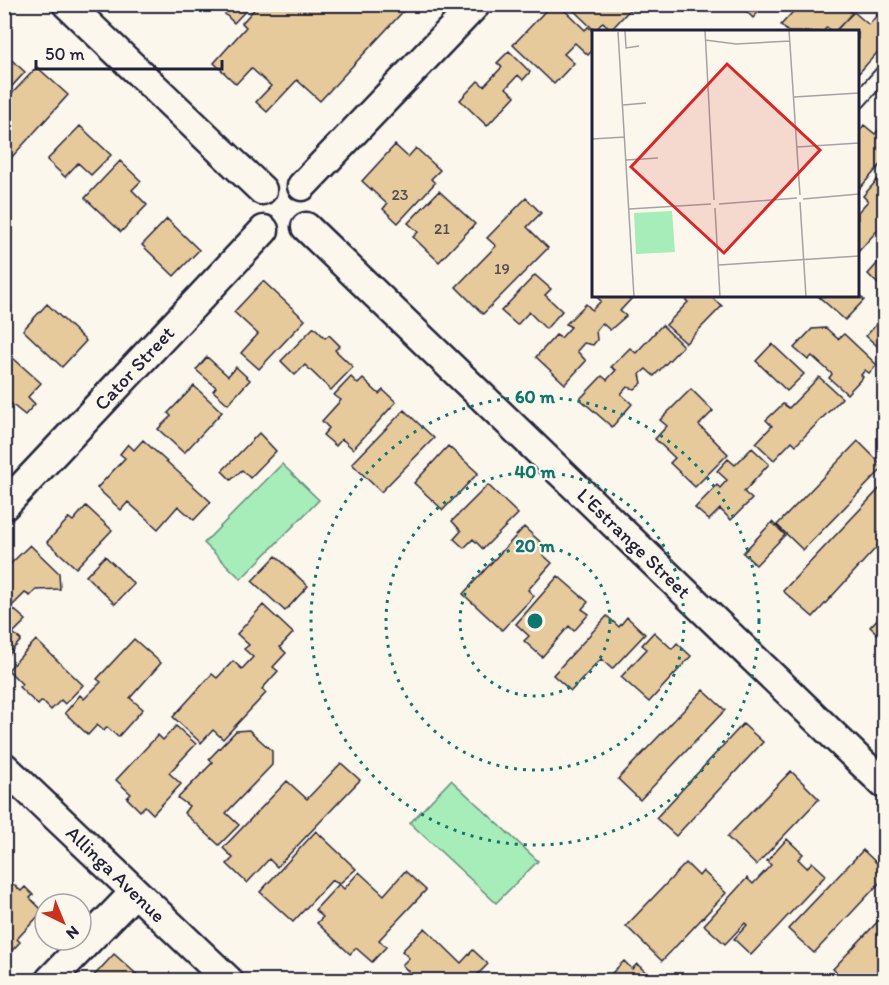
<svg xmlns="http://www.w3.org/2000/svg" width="889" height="985" viewBox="0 0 889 985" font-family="Itim,sans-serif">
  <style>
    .green { fill: #a6edb9; stroke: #64887a; stroke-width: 1.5 }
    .building { fill: #e7ca9b; stroke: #22223b; stroke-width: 1.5 }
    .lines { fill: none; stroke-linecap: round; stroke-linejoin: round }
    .service-casing { stroke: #22223b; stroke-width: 18 }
    .minor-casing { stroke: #22223b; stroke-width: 33 }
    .service { stroke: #fbf7ec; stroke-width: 14 }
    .minor { stroke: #fbf7ec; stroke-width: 28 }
    .ring { fill: none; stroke: #0f766e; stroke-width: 3; stroke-dasharray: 3 6 }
    .labels { text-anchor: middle; stroke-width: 4.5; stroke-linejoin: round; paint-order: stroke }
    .number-label { font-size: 16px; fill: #534c53 }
    .street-label { font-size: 20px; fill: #22223b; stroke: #fbf7ec }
    .inset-road { fill: none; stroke: #a4a2a5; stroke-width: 1.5 }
    .view { fill: #d62828; fill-opacity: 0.15; stroke: #d62828; stroke-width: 3 }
    .inset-edge { fill: none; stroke: #22223b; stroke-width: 3 }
    .centre { fill: #0f766e; stroke: #fbf7ec; stroke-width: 3 }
    .ring-label { font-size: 18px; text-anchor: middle; font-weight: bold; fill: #0f766e; stroke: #fbf7ec; stroke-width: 4.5; stroke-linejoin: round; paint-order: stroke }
  </style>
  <rect width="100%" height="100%" fill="#fbf7ec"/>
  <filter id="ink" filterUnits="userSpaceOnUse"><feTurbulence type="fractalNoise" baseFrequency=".0167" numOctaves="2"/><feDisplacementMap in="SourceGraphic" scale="12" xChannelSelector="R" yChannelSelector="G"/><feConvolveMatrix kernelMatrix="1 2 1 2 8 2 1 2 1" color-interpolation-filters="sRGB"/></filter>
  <g filter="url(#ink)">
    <!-- green -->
    <path class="green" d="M282,464L319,500L241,579L204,543Z
      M451,780L538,861L496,903L410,823Z"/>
    <!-- building -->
    <path class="building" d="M215,4H252L234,23Z
      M259,4H410L320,101L297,80L267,112L256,102L271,86L251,68L236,84L214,63L246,27L242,23Z
      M552,4H558L585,30L588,27L594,32V49L588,55L575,43L564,54L574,63L554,84L513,45Z
      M567,4H635L611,30L603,22L595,31Z
      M739,4H766L753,18Z
      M800,4H844L852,13L835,32H832L827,27L823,32H788L781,25Z
      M854,12L869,25L877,15L884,21V45L858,74V32L835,31Z
      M509,51L530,72L523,80L518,75L506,88L515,96L487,126L460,100L478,81L484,86L502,67L497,63Z
      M4,53L25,72L4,95Z
      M37,67L68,95L11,158L4,152V102Z
      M884,124V161L858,190V133L864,125L875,134Z
      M80,126L111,155L91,175L78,163L65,177L47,160Z
      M395,145L408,157L416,148L440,170L431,179L435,183L398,223L383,209L387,204L362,181Z
      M120,161L141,181L132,190L147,205L121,232L85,198Z
      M878,179L884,185V223L858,252V212L868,201L863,196Z
      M439,191L475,224L439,262L413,237L418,232L408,223Z
      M526,198L541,213L527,227L548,248L483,314L456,287L496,246L487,238Z
      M167,219L199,250L174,276L142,245Z
      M884,256V290L868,274Z
      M535,275L551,289L545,295L562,311L546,329L529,312L517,325L501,311Z
      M263,281L305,320L259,369L241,353L258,334L234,312Z
      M858,294L864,300L845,320L818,296H858Z
      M596,296L633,297L620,311L626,316L610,330L602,323L596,330L597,340L593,345L584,343L577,351L586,361L565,384L536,357L556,335L561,338L571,327L566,324L586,304L592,310L601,301Z
      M681,296H710L722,306L686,343L666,325L688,302Z
      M47,304L86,341L62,367L23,330Z
      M884,316V352L866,336Z
      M662,325L683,346L654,376L646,369L640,374L642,383L635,389L627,387L621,394L632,404L612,427L580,399L602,376L607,380L616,370L611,367L630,348L636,353Z
      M314,327L325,338L329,335L340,346L335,350L353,367L331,390L305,365L295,375L281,361Z
      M826,328L838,339L844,334L877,365L869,373L865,370L861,375L863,377L847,394L829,378L832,374L812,356L808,360L794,348L812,329Z
      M772,344L804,374L787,391L756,361Z
      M4,350L41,383L28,397L35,404L25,415L4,398Z
      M207,357L228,376L236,367L250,380L228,404L213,391L216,387L196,370Z
      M351,377L358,384L363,379L379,394L383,390L396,402L353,449L342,439L336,446L323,435L329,428L322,421L341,400L334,395Z
      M819,377L842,398L796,445L792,441L774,460L756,443L772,426L766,420L783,404L789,408Z
      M194,386L222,412L184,453L158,429L171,416L168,413Z
      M691,389L713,411L699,425L728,454L695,487L670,463L675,458L655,439L667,426L660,420Z
      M404,410L434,438L381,492L352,464Z
      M259,433L276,451L250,478L242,470L231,480L222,471Z
      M143,440L211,502L194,520L178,506L158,529L128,502L121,510L97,488L125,458L120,454L128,444L134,450Z
      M858,441L884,467L803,550L777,525Z
      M448,446L478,473L443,510L414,483Z
      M752,448L769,464L744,492L752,499L731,520L720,509L709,520L695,508L717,485L720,488L727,480L717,471L728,459L735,465Z
      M884,484V539L813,617L783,591Z
      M488,485L518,514L483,549L473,539L464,548L454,539L461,531L452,521Z
      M86,506L112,530L76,568L47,542L69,518L73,521Z
      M772,522L785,535L756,565L743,553Z
      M524,527L547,548L542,554L552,563L528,590L534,596L502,630L463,594Z
      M30,545L59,573L60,589L36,590L30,596L25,593L12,606L4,598V577L7,574L4,570Z
      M105,556L134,584L115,604L86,576Z
      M276,556L308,586L285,611L252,581Z
      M558,576L588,602L582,609L589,614L574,631L569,626L542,657L524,641L529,636L516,624Z
      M4,601L26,620L13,633L21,640L7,656L4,654Z
      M263,605L293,633L280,647L286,653L273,667L278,671L262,689L266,693L223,739L213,730L201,743L173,717L212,674L217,678L233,661L242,669L253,657L244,649L249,645L237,634Z
      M884,612V640L870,627Z
      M607,616L619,627L627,617L645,634L612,669L601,659L571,691L553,675Z
      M654,632L672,649L677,643L691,656L649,702L621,677L647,649L642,645Z
      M134,639L161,663L130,698L143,709L118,737L107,727L104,731L97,725L88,735L65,713L80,695L84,699L101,682L97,679Z
      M36,640L83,685L65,704L61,700L51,710L42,701L38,705L19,687L22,684L8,670Z
      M703,690L725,710L640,800L618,779Z
      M743,724L763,742L676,836L656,818Z
      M176,726L196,744L169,773L181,784L153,814L145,806L140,811L127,798L131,794L116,780L158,735L163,740Z
      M249,730L272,751V765L226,813L239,825L219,845L184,813L189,806L178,798L213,762L209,759L236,731Z
      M341,763L360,780L277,867L269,859L247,883L227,864L233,858L223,848L287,781L307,799Z
      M791,771L819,799L756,865L727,837Z
      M316,831L356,869L339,884L332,880L293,922L260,892Z
      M787,839L803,854L798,859L807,868L812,862L826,875L751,955L734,939L747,925L745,923L725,944L704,925L747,878L753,884L771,865L767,861Z
      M863,850L884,870V878L814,953L788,929Z
      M686,863L699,876L703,871L726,893L662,961L626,926Z
      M405,871L426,890L379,940L386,947L372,962L356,948L350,954L317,923L323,917L315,910L339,884L344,889L359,872L384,895Z
      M8,880L21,891L25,887L33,895L30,898L43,911L17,939L20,942L6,957L4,955V884Z
      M884,915V965L869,980H845L833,969Z
      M425,928L461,963L473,950L488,964L472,980H411L414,977L402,965L409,958L402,951Z
      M114,954L143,980H90Z
      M624,961L632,969L637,964L654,980H605Z"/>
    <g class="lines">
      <!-- service casing -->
      <g class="service-casing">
        <path id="service" d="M858,101L884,72"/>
      </g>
      <!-- minor casing -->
      <g class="minor-casing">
        <path id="minor" d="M67,4L262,190
          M302,186L476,4
          M306,227L884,784
          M4,506L264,230
          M4,767L228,980
          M50,980L135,892"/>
      </g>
      <!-- service -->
      <use href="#service" class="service"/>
      <!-- minor -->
      <use href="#minor" class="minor"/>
    </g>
  </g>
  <!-- distance rings -->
  <g class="ring">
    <circle cx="535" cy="621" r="75"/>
    <circle cx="535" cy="621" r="149"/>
    <circle cx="535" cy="621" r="224"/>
  </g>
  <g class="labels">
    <!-- number labels -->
    <g class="number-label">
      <text x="400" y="200">23</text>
      <text x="442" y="234">21</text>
      <text x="502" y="274">19</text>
    </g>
    <!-- street labels -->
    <g class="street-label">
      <text transform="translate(134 368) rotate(-47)" y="7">Cator Street</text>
      <text transform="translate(634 543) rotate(44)" y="7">L'Estrange Street</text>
      <text transform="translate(116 874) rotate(44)" y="7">Allinga Avenue</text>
    </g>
  </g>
  <!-- overview -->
  <g transform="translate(592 30)">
    <rect width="267" height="267" fill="#fbf7ec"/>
    <path d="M80,181L83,222L44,224L42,183Z" fill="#a6edb9"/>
    <path class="inset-road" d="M33,0L34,18L47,16M113,0L122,170M197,0L208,165M26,2L42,267M113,10L144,14L198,11M202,67L267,63M31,75L54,73M0,109L33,107M205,117L267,113M34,130L66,128M211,169L267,164M208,172L214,267M127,174L205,168M123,178L128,267M37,179L119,174M127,235L267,226"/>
    <path class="view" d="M135,34L228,120L132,223L39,137Z"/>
    <rect width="267" height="267" class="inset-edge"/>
  </g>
  <circle cx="535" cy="621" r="9" class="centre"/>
  <g class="ring-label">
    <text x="535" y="403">60 m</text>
    <text x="535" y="478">40 m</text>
    <text x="535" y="552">20 m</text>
  </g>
  <!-- margin -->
  <rect width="889" height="985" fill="none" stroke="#fbf7ec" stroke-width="24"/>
  <rect x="12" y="12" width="865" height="961" fill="none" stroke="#22223b" stroke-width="2" filter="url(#ink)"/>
  <!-- north arrow -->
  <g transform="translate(63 922) rotate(137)"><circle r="28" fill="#fbf7ec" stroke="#a4a2a5" stroke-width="1.5"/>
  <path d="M0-4.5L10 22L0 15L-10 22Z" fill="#c8321e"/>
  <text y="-9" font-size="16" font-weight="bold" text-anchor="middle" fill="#22223b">N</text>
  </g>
  <!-- scale -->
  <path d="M36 60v9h186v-9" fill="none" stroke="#22223b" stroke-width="3"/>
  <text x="45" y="60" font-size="18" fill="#22223b" stroke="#fbf7ec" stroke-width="4.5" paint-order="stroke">50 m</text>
</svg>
